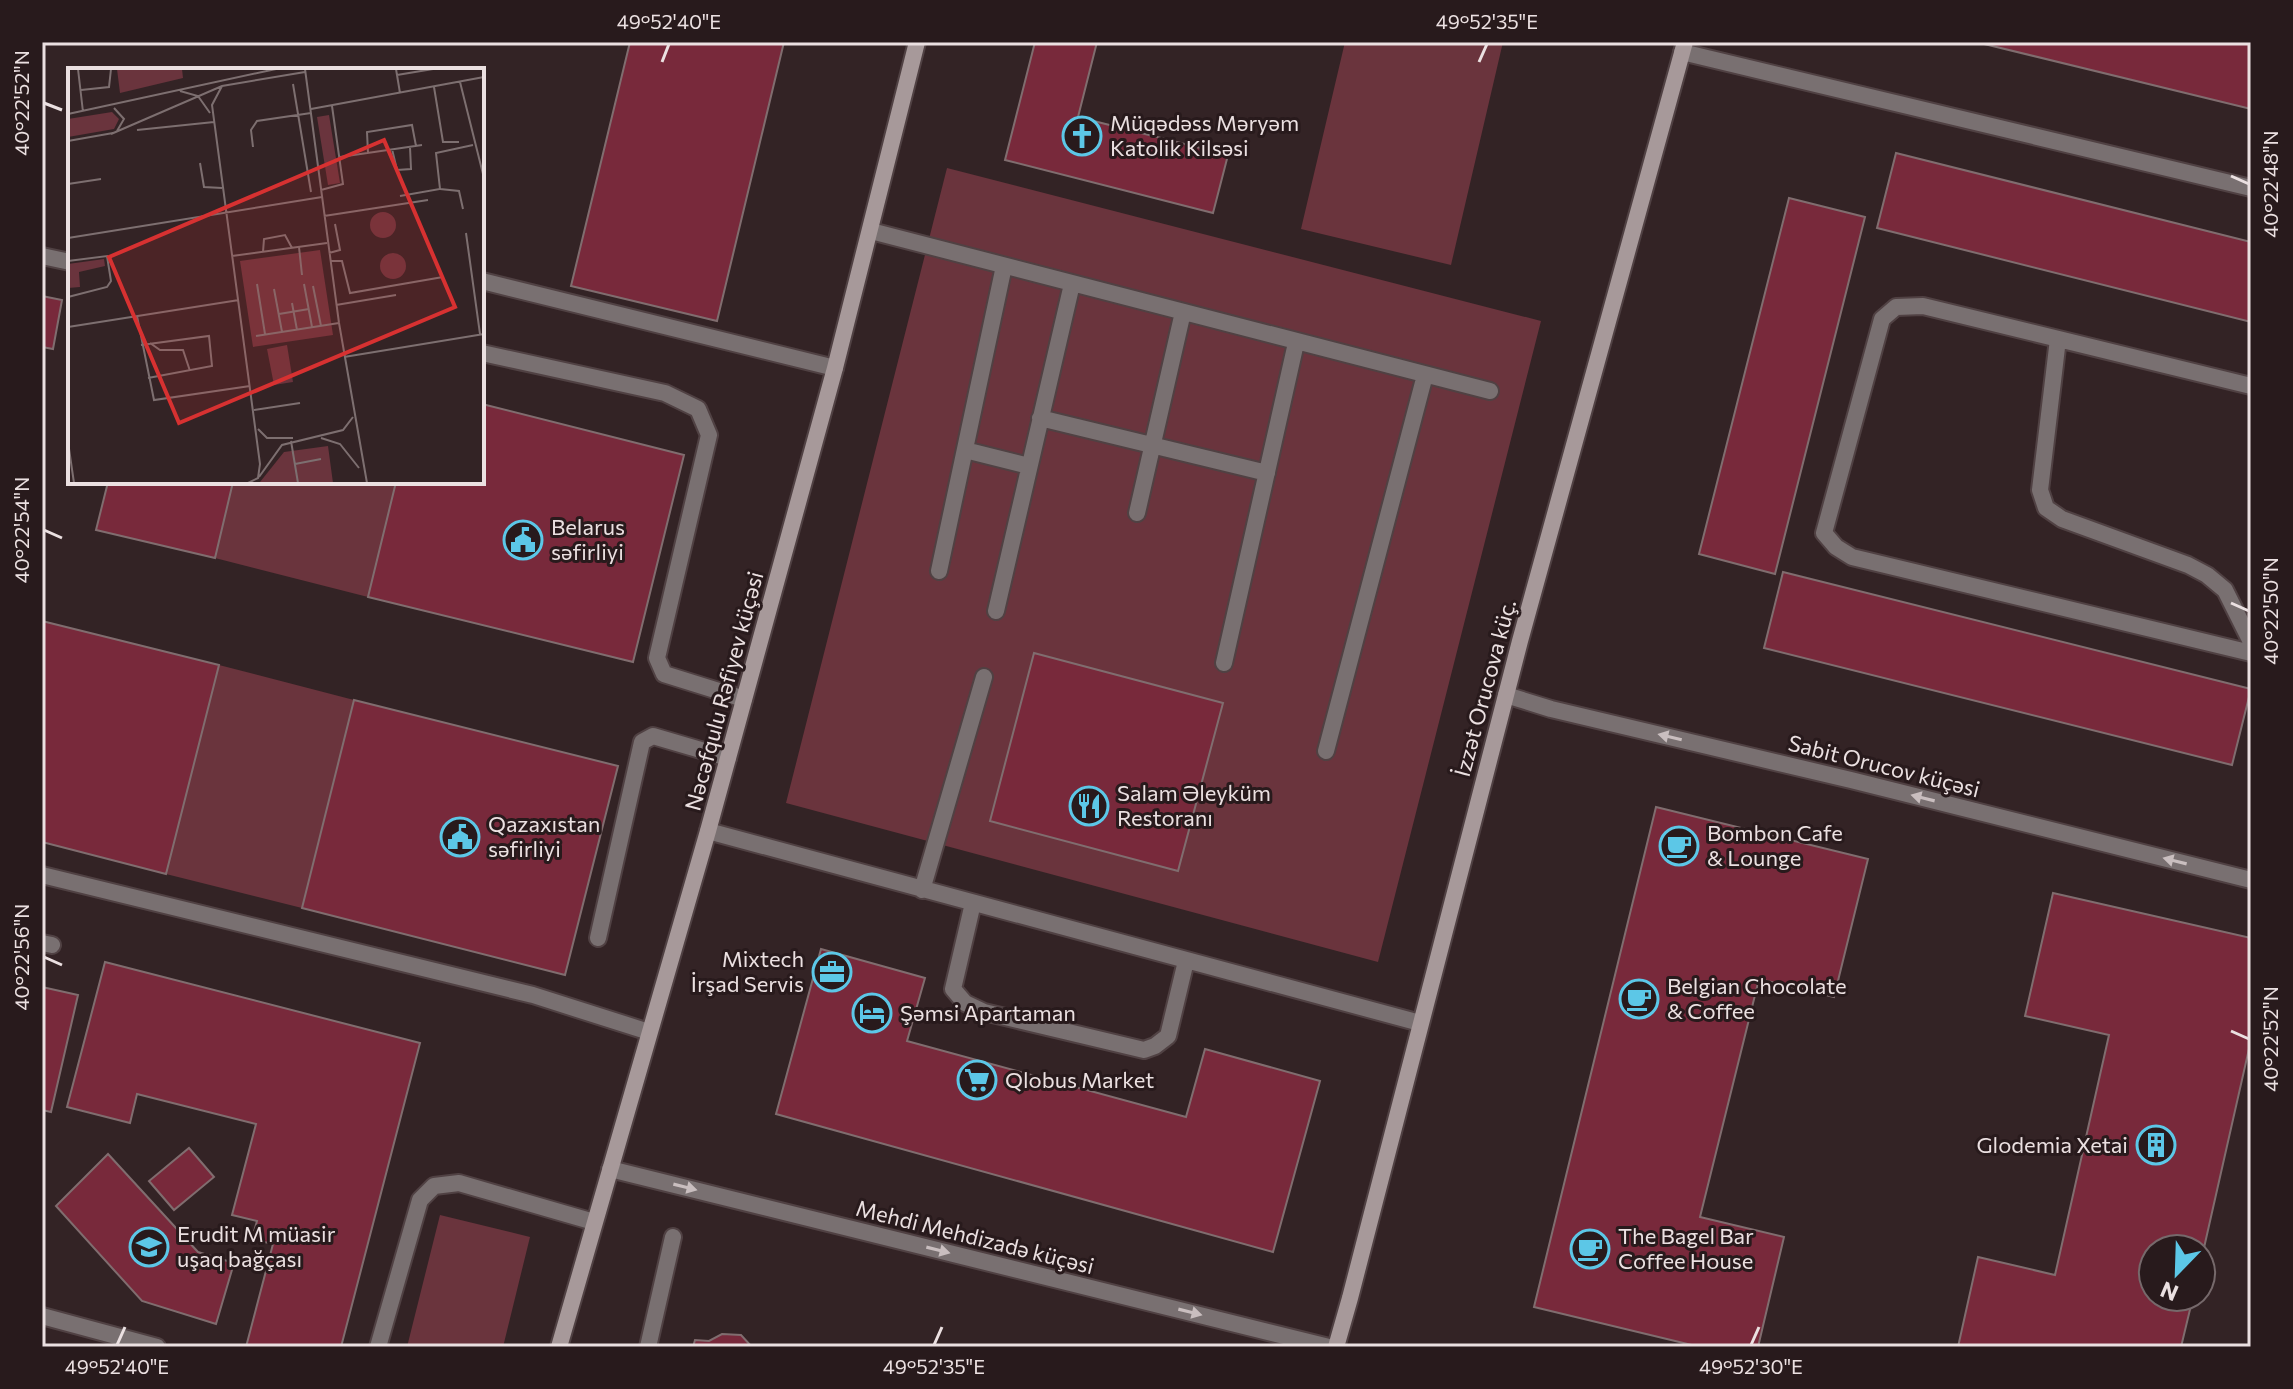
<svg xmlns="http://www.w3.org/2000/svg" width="2293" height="1389" viewBox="0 0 2293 1389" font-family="Commissioner,sans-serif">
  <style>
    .green { fill: #6a343d }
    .building { fill: #78293b; stroke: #806d6f; stroke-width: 2 }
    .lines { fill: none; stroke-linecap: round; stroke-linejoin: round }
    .service-casing { stroke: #504143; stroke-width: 20 }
    .minor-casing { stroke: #504143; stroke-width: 20 }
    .tertiary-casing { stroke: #504143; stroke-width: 20 }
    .secondary-casing { stroke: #504143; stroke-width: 20 }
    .service { stroke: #797071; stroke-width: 16 }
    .minor { stroke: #797071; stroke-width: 16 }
    .tertiary { stroke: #797071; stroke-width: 16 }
    .secondary { stroke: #a7999a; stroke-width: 16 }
    .oneway { fill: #c9bebf }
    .ticks { fill: none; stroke: #ebe0e1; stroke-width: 3 }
    .labels { text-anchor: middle; stroke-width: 6; stroke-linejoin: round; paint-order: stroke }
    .poi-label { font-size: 22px; fill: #ebe0e1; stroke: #281a1c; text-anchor: start }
    .street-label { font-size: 22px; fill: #ebe0e1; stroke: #281a1c }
    .inset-road { fill: none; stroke: #7d6f70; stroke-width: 2 }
    .view { fill: #d73131; fill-opacity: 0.15; stroke: #d73131; stroke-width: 4 }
    .inset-edge { fill: none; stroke: #ebe0e1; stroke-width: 4 }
    .neatline { fill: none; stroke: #ebe0e1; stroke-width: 3 }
    .ticks-label { font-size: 20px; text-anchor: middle; fill: #ebe0e1 }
  </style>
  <rect width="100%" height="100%" fill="#332325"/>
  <!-- green -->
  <path class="green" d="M1345,42H1503L1451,265L1301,229Z
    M947,168L1541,321L1378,962L786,803Z
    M233,482H396L368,597L215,558Z
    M219,665L354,700L302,908L166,874Z
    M440,1215L530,1237L503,1347H407Z"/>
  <!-- building -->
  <path class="building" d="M630,42H784L717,321L571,286Z
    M1035,42H1097L1078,117L1228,155L1213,213L1005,160Z
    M1976,42H2251V109Z
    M1896,153L2251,242V322L1877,228Z
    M1789,198L1865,217L1775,574L1699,554Z
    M42,296L62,300L53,349L42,347Z
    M482,404L684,455L633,662L368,597L396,482H482Z
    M108,482H233L215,558L96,530Z
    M1783,572L2251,689L2232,765L1764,648Z
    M42,621L219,665L166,874L42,842Z
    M1034,653L1223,703L1178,871L990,821Z
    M354,700L618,766L565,975L302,908Z
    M1656,807L1868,859L1834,997L1759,979L1700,1217L1784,1237L1758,1347H1700L1534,1307Z
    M2053,893L2251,938V1040L2201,1261V1249H2153V1297H2193L2181,1347H1958L1978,1257L2055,1275L2109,1035L2025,1016Z
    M821,949L925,978L907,1041L1186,1117L1205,1049L1320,1081L1273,1252L776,1114Z
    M105,962L420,1043L341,1347H246L273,1244L252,1239L257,1221L232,1215L256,1124L137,1094L130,1123L67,1107Z
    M42,987L78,995L51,1112L42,1110Z
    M189,1148L214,1177L174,1210L149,1181Z
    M108,1154L198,1252L234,1263L216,1324L142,1301L56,1206Z
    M722,1334L741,1335L752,1347H693L695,1340L709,1341Z"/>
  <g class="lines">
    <!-- service casing -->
    <g class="service-casing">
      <path id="service" d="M1682,52L2251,188
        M871,231L1490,391
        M42,256L70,262
        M482,281L835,368
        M2058,339L2040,490L2046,508L2062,519L2188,565L2207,575L2225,590L2251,642
        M482,353L665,393L698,409L709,435L657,658L664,674L744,699
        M2251,386L1923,306L1896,307L1882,319L1824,533L1836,547L1852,557L2251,653
        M1040,418L1267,473
        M965,450L1029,466
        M1137,513L1183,312
        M939,571L1004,266
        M996,611L1072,284
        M1224,663L1296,343
        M1326,751L1425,375
        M708,831L1420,1023
        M42,875L533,995L649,1032
        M922,890L984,677
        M973,903L953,989L965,1003L984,1012L1144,1050L1155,1046L1168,1036L1186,961
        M598,938L642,742L653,736L728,758
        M42,943L52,945
        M42,1316L157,1347
        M378,1347L420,1200L434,1186L459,1183L594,1222
        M648,1347L673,1237"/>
    </g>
    <!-- minor casing -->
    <g class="minor-casing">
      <path id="minor" d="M1506,695L1551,709L1851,780L2251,880"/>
    </g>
    <!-- tertiary casing -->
    <g class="tertiary-casing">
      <path id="tertiary" d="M610,1169L1329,1347"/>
    </g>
    <!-- secondary casing -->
    <g class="secondary-casing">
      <path id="secondary" d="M559,1347L708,831L835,368L917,42
        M1336,1347L1350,1298L1520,641L1685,42"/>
    </g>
    <!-- service -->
    <use href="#service" class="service"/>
    <!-- minor -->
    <use href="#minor" class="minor"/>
    <!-- tertiary -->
    <use href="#tertiary" class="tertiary"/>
    <!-- secondary -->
    <use href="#secondary" class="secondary"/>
  </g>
  <!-- one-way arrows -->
  <defs><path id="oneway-solid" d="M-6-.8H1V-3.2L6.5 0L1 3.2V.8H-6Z" transform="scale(2)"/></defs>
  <g class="oneway">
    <use href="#oneway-solid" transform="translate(1670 737) rotate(-167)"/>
    <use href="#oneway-solid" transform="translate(1923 798) rotate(-166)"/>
    <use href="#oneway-solid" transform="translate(2175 861) rotate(-166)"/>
    <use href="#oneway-solid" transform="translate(685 1187) rotate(14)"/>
    <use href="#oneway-solid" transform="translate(938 1250) rotate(14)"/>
    <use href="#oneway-solid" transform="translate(1190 1312) rotate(14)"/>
  </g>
  <!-- ticks -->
  <path class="ticks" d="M662,62L669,44M1479,62L1487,44M44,103L62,110M2231,176L2249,184M44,530L62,538M2231,603L2249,611M44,957L62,965M2231,1031L2249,1039M117,1345L125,1327M934,1345L942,1327M1751,1345L1759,1327"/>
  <!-- icons -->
  <defs>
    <g id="church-ring" transform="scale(2)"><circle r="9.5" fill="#281a1c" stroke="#5cc7e7" stroke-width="1.5"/><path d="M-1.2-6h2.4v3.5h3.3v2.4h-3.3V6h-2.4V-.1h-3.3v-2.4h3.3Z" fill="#5cc7e7"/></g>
    <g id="civic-ring" transform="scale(2)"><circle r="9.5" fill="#281a1c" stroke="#5cc7e7" stroke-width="1.5"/><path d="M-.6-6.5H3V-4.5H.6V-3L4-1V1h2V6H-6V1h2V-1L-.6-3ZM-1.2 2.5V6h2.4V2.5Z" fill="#5cc7e7"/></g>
    <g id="restaurant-ring" transform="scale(2)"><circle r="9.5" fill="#281a1c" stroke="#5cc7e7" stroke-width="1.5"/><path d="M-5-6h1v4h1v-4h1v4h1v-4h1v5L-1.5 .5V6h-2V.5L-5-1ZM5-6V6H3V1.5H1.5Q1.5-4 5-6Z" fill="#5cc7e7"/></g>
    <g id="cafe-ring" transform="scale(2)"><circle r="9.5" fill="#281a1c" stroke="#5cc7e7" stroke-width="1.5"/><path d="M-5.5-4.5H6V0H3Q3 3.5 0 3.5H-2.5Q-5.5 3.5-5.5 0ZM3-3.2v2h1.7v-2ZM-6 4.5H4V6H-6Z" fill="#5cc7e7"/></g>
    <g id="office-ring" transform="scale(2)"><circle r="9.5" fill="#281a1c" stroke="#5cc7e7" stroke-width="1.5"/><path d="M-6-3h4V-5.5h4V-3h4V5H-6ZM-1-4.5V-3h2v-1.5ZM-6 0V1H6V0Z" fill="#5cc7e7"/></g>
    <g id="hotel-ring" transform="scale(2)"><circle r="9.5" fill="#281a1c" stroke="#5cc7e7" stroke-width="1.5"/><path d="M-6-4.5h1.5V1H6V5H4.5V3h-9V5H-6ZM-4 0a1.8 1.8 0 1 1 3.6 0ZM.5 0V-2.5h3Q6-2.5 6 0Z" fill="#5cc7e7"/></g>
    <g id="supermarket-ring" transform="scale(2)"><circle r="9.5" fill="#281a1c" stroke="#5cc7e7" stroke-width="1.5"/><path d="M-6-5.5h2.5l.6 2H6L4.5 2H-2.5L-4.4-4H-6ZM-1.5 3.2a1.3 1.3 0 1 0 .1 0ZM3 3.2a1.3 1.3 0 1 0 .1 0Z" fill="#5cc7e7"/></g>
    <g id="building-ring" transform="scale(2)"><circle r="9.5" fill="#281a1c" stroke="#5cc7e7" stroke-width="1.5"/><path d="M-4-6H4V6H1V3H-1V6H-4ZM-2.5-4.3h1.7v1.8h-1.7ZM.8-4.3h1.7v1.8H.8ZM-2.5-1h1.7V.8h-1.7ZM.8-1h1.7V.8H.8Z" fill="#5cc7e7"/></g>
    <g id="school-ring" transform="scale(2)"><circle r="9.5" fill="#281a1c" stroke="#5cc7e7" stroke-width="1.5"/><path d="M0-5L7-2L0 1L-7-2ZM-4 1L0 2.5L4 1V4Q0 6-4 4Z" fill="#5cc7e7"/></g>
  </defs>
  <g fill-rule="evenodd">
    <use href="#church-ring" x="1082" y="136"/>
    <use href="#civic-ring" x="523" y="540"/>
    <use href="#restaurant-ring" x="1089" y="806"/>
    <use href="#civic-ring" x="460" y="837"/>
    <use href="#cafe-ring" x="1679" y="846"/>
    <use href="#office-ring" x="832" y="972"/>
    <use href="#cafe-ring" x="1639" y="999"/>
    <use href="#hotel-ring" x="872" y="1013"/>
    <use href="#supermarket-ring" x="977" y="1080"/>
    <use href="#building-ring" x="2156" y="1145"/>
    <use href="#school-ring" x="149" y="1247"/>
    <use href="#cafe-ring" x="1590" y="1249"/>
  </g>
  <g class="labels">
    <!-- poi labels -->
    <g class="poi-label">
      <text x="1110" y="131">Müqədəss Məryəm<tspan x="1110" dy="25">Katolik Kilsəsi</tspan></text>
      <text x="551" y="535">Belarus<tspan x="551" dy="25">səfirliyi</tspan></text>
      <text x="1117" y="801">Salam Əleyküm<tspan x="1117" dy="25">Restoranı</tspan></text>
      <text x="488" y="832">Qazaxıstan<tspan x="488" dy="25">səfirliyi</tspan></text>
      <text x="1707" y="841">Bombon Cafe<tspan x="1707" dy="25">&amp; Lounge</tspan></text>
      <text x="804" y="967" text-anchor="end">Mixtech<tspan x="804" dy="25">İrşad Servis</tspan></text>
      <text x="1667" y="994">Belgian Chocolate<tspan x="1667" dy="25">&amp; Coffee</tspan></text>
      <text x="900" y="1021">Şəmsi Apartaman</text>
      <text x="1005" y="1088">Qlobus Market</text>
      <text x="2128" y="1153" text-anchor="end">Glodemia Xetai</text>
      <text x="177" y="1242">Erudit M müasir<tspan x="177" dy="25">uşaq bağçası</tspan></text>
      <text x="1618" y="1244">The Bagel Bar<tspan x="1618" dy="25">Coffee House</tspan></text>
    </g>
    <!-- street labels -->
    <g class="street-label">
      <text transform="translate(1485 688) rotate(-75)" y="8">İzzət Orucova küç.</text>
      <text transform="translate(724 691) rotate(-75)" y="8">Nəcəfqulu Rəfiyev küçəsi</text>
      <text transform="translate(1884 766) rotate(14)" y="8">Sabit Orucov küçəsi</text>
      <text transform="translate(975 1237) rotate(14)" y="8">Mehdi Mehdizadə küçəsi</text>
    </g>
  </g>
  <!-- overview -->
  <g transform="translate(68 68)">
    <rect width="416" height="416" fill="#332325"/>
    <path d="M49,1H114L115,10L52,25ZM44,44L51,51L46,61L0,69V51ZM261,47L272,115L260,117L249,49ZM302 157a13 13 0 1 1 26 0a13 13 0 1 1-26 0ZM252,182L265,267L185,279L172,193ZM312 198a13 13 0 1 1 26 0a13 13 0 1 1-26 0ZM36,191L37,198L11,204L12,219L0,220V196ZM219,277L225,314L206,317L199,281ZM260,378L265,415L192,414L216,384Z" fill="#6a343d"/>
    <path class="inset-road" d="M10,1L15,44M237,1L271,255L299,415M328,1L332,25M329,7L365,1M392,14L416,110M225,16L243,124M154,18L144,37L192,396L190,410L180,415M366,19L375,74H391M13,22L41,19L43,1M112,23L130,28L142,45M46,40L56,51L49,63M243,41L416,9M0,46L208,1M69,62L146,54M43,66L154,18L237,4M0,73L45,65M185,79L183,62L189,53L243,45M324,81L329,102L343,101L342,79M300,85L299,64L344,57L348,78M272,89L354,77M132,95L136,119L154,120M0,116L33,111M372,121L391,123L395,141M253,122L275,116L264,38M332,128L372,121L368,85L405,77M256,148L360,132M398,165L412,266M0,170L254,129M231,179L234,207M195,184L196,171L217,167L224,180M261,185L272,182L267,156M164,188L259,175M0,193L39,188L43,213L39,219L0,229M262,193H274L282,225L375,209M189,216L197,266M236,216L244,259M245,218L253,258M206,221L214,264M224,235L229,262M268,237L328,227M211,246L241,241M69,248L86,332L182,318M0,259L171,232M188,268L271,255M82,275L92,282H115L122,303M73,277L141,268L144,298L80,310M276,289L416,266M186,342L232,335M190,361L199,370H225M253,370L272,376L291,400M223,373L230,415M0,374L6,415M227,396L253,391M191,409L214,377L275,362L285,349"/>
    <path class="view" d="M316,72L387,239L111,355L41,189Z"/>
    <rect width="416" height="416" class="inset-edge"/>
  </g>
  <!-- border -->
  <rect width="2293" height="1389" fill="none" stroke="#281a1c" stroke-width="88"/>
  <!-- north arrow -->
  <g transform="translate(2177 1273) rotate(203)"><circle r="38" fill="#281a1c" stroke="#76696b" stroke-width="2"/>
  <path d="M0-6L14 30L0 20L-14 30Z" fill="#5cc7e7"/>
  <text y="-12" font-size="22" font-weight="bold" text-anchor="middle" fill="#ebe0e1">N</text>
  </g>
  <rect x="44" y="44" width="2205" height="1301" class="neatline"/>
  <g class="ticks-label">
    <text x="669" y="29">49°52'40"E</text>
    <text x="1487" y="29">49°52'35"E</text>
    <text transform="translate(22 103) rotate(-90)" y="7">40°22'52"N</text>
    <text transform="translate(2271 184) rotate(-90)" y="7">40°22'48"N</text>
    <text transform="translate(22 530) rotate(-90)" y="7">40°22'54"N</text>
    <text transform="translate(2271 611) rotate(-90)" y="7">40°22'50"N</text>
    <text transform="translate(22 957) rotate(-90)" y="7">40°22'56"N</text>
    <text transform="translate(2271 1039) rotate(-90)" y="7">40°22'52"N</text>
    <text x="117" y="1374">49°52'40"E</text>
    <text x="934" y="1374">49°52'35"E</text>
    <text x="1751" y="1374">49°52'30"E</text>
  </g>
</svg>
